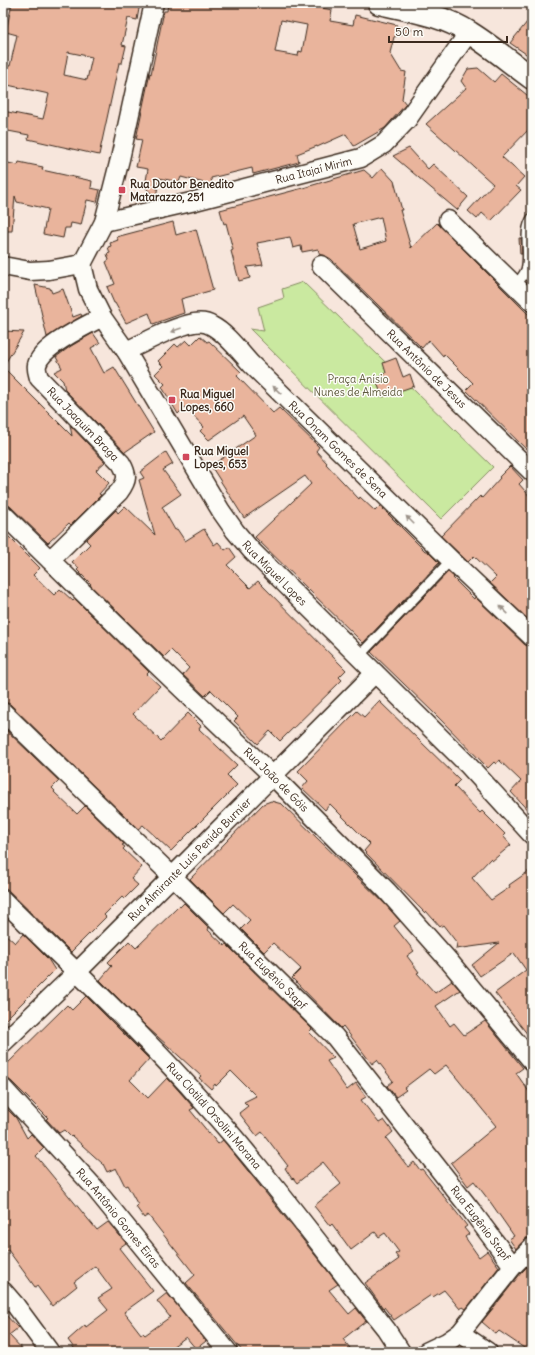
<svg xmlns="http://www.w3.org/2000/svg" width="535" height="1355" viewBox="0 0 535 1355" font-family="Delius,sans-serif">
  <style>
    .green { fill: #cae9a0; stroke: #828a5f }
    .building { fill: #e9b49c; stroke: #3b2a1e; fill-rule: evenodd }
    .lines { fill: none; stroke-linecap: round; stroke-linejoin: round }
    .lane-casing { stroke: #3b2a1e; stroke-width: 12 }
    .street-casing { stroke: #3b2a1e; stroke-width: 21 }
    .secondary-casing { stroke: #3b2a1e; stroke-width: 25 }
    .lane { stroke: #fdfcf7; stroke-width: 9 }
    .street { stroke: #fdfcf7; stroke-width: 18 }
    .secondary { stroke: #fdfcf7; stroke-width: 22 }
    .oneway { fill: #9c938a }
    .poi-dot { fill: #d1495b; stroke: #fdfcf7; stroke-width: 1.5 }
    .labels { text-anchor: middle; stroke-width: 3; stroke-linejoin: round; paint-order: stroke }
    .street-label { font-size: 11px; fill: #3b2a1e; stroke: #fdfcf7 }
    .poi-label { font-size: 11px; font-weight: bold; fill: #3b2a1e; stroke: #fdfcf7; text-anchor: start }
    .park-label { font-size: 11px; fill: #5f5a3e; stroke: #fdfcf7 }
  </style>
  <rect width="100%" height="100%" fill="#f7e6dc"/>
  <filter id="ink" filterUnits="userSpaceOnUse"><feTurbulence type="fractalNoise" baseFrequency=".025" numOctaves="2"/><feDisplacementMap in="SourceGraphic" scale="8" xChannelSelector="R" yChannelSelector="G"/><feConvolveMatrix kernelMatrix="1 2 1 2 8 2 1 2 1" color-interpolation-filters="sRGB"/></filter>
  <g filter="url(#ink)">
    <!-- green -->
    <path class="green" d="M303,282L493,467L441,519L250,329L264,331L258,307L284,298L282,289Z"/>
    <!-- building -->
    <path class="building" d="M12,3H140L137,20L128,18L122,45L126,46L122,63H119L99,155L28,139L29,135L3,130V111L43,119L49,94L3,84V65L10,66L17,35L6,32ZM68,52L92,57L87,80L64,75Z
      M168,3H297L332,10L330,21L353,25L355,15L397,25L396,26L412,30L394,37L390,53L401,71L406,72L402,99L406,104L385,128L354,146L346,134L317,147V146L297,154L299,162L253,174L252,168L211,178L212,185L181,177L179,182L159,178L156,198L145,187L148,169L136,167L142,140L136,139L150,73L151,74L164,11H167ZM281,20L307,25L302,52L299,51L298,56L275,52Z
      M532,16V58L510,43Z
      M478,68L494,82L501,74L532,99V126L502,157L524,177L516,186L521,190L491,221L482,213L477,219L468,211L493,184L426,124L466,88L461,81L468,69Z
      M409,148L428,169L433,164L468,197L457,210L393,156Z
      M3,162L18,165L19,162L33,165L43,167L42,170L92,181L91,188L100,190L97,202L87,200L81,225L71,223L70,228H65L63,238L43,234L48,209L17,202L15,196L12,231H3Z
      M382,168L394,181L402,210H400L411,248L437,223L532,318V455L466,390L473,383L444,354L443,356L429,340L422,348L331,259L324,255H320L318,249L302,252L301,246L293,248L290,237L257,243L263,265L247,267L250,278L239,281L231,251L233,250L226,223L224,224L220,210L303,188L364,170L373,178ZM381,217L386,241L360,249L353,224Z
      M173,222L176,235L196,229L213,290L181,299L184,313L153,324L149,313L126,323L115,303H114L107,287L115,284L106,262L109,260L107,254L110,253L108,247L111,246L110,243L118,240L116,237Z
      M519,238H521L522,254H520Z
      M35,285L50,288L52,293L63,289L73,317L81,314L82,316L47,337Z
      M3,331L24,332L3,367L72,436L70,425L105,462L96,470L109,483L99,494L101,495L71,525L69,523L48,543L10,506L3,504Z
      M93,333L100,343L91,348L104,373L114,367L154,432L125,452L65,390L63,381L54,372L62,368L56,357L71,346Z
      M200,336L207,342L209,341L241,372L237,376L273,413L279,408L319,447L316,451L327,463L326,464L359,499L360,497L375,511L380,506L425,551H427L439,563L363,643L255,537L311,484L305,476L244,518L211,466L256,435L243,416L209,440L200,431L204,427L185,407L178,414L162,387L165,384L155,374L163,366L158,361L175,344L178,347L186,340L191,345Z
      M396,358L403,377L410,374L414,386L382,397L376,379L384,375V374L386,373L383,363Z
      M166,452L173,464L163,470L181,494L162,507L175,530L177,529L185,541L204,529L214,545L218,542L225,550L229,547L236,557L227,565L250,588L258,581L346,670L339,677L342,680L280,741L270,731L258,744L234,721L238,717L211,690L205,696L183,675L189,668L171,650L164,657L90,585L91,584L77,570L79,568L72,562L90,544L86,540L116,510L118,513L125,506L155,535L139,480L144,478L140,472Z
      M510,466L523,480L519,484L532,499V623L490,583L496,577L474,556L468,562L441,536L480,496L482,498L500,478L499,477Z
      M3,531L40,568L33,575L54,595L60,589L73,601L75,599L149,672L147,674L160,686L133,714L161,741L188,713L201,726L199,729L237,765L227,775L237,785L171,851L143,825L138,829L10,704L3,702Z
      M448,572L454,577L453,578L474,599L475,597L525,645L532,647V815L511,792L521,781L499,760L496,764L494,762L488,768L437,716L371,652Z
      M379,701L460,780L454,786L480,813L482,811L505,834L503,836L511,845L492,861L490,859L472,878L491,900L510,887L509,885L532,869V1040L495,993L526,970L514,953L480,976L472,965L499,943L456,949L457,943L443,925L440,927L426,911L425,913L364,851L370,844L330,804L325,810L302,788L308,781L298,771L357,711L364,717Z
      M3,727L59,781L52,788L55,791L54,792L77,814L85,806L124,844L122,845L125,847L123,849L142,867L131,879L138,885L124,899L122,897L104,915L106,917L71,952L3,885Z
      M271,801L282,804L388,907L400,921L394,926L414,951L407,956L419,972L417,973L435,993L452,981L460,990L436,1006L450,1026L454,1023L464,1035L485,1021L523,1068L516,1073L532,1096V1237L525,1239L516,1249L509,1239L514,1236L491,1203L474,1181L468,1186L451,1163L496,1126L446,1065L434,1074L429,1069L404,1088L406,1090L396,1097L387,1086L393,1081L377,1060L372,1064L343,1026L341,1028L292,978L301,969L273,943L264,952L241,929L250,920L233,904L224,913L190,879L263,804Z
      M184,903L209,928L208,930L225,946L226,944L312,1029L309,1032L334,1058L327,1061L347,1090L356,1083L366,1097L361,1100L379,1123L384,1120L393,1132L386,1138L408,1167L414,1162L420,1170L422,1169L457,1213L467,1226L464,1228L469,1234L465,1237L479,1257L487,1251L499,1267L466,1309L463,1307L460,1309L444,1290L433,1297L431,1295L394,1320L384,1307L383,1308L365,1283L399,1259L395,1254L399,1252L385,1233L379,1237L375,1232L351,1250L332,1224L330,1226L314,1206L341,1184L323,1162L297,1183L293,1178L292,1179L285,1168L288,1166L262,1132L257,1136L239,1113L248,1106L244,1102L256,1096L231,1071L216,1086L215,1084L211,1089L199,1078L201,1076L147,1027L100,980L112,966L108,962L129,941L136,948L179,906L180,907Z
      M3,932L15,943L23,934L48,959L55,970L3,1022Z
      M86,996L149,1059L130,1080L148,1098L167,1078L172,1083L194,1108L190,1110L218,1144L223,1140L227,1145L265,1192L338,1284L329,1290L349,1314L356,1308L366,1321L343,1339L353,1352H243L186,1283L195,1275L148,1215L144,1218L136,1207L138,1205L127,1185L125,1186L116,1168L107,1172L103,1164L72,1136L71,1137L64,1130L59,1133L46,1119L48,1118L11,1081L5,1077L3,1074L5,1066L67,1005L72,1010Z
      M3,1105L16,1118L27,1138L31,1134L44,1148L36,1156L97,1230L108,1222L126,1243L119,1248L153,1291L124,1312L141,1334L143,1333L145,1335L170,1317L157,1301L167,1293L206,1341L196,1349L186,1337L165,1352H77L68,1340L85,1325L86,1327L108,1310L98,1298L112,1289L95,1266L74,1282L77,1286L52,1306L37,1286L35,1287L8,1250L3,1253Z
      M532,1262V1352H530L499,1331L496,1334L482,1322L521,1273Z
      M3,1312L18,1328L9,1335L25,1352H3Z"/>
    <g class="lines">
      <!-- lane casing -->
      <g class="lane-casing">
        <path id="lane" d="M515,285C519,281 524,275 526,270C531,253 522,233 532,218
          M358,657L451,560"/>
      </g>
      <!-- street casing -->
      <g class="street-casing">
        <g id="street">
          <path d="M448,220L532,302"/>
          <path id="s1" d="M104,222L191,202L361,158L384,144L407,120L469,32"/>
          <path id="s2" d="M82,264L88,289L102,317L126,351L221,511L235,531L251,550L467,764L532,835"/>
          <path d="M82,264L104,222L120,159L154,3"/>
          <path id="s3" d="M321,265L532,472"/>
          <path d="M3,266L30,271L49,270L82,264"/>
          <path id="s4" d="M126,351C148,341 170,328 194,323C200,322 206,322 212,326C226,333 240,352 251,364L451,560L532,637"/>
          <path id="s5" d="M3,514L156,664L273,776L387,891L449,961L532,1061"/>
          <path d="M50,560L119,492C128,480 128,475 121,463L39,378C38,374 36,369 37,365C41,346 86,326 102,317"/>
          <path id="s6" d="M3,712L172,876L335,1037L471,1210L513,1266"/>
          <path id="s7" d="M3,900C70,967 141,1031 203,1102C268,1174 326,1253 386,1329L401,1352"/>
          <path id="s8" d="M3,1043L76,973L375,673"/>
          <path id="s9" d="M3,1088L93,1186L228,1352"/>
          <path d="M3,1291L16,1306L50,1352"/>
          <path d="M460,1333L488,1352"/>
          <path d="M426,1352L447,1342L460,1333L513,1266L532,1247"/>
        </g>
      </g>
      <!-- secondary casing -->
      <g class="secondary-casing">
        <path id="secondary" d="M379,3C410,10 443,15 470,33C491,46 511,63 532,78"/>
      </g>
      <!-- lane -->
      <use href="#lane" class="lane"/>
      <!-- street -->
      <use href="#street" class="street"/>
      <!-- secondary -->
      <use href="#secondary" class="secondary"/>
    </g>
    <!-- one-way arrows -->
    <defs><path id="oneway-solid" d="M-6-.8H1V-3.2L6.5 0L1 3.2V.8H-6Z"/></defs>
    <g class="oneway">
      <use href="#oneway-solid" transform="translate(176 330) rotate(160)"/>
      <use href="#oneway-solid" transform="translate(277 390) rotate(-136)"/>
      <use href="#oneway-solid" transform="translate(410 520) rotate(-135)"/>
      <use href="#oneway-solid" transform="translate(504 610) rotate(-136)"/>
    </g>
  </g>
  <!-- markers -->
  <g class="poi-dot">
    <rect x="118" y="186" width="8" height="8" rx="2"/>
    <rect x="168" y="396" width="8" height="8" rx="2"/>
    <rect x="182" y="453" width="8" height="8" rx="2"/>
  </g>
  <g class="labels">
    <!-- street labels -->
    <g class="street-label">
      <text dy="4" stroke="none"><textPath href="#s1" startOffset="216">Rua Itajaí Mirim</textPath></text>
      <text dy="4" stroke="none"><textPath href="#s3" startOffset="148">Rua Antônio de Jesus</textPath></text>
      <text transform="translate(83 424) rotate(46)" y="4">Rua Joaquim Braga</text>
      <text dy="4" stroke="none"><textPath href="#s4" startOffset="269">Rua Onam Gomes de Sena</textPath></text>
      <text dy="4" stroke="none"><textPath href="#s2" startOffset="367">Rua Miguel Lopes</textPath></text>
      <text dy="4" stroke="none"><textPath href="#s5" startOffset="381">Rua João de Góis</textPath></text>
      <text dy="4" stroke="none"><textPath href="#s8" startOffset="262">Rua Almirante Luís Penido Burnier</textPath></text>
      <text dy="4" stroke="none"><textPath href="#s6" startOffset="377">Rua Eugênio Stapf</textPath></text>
      <text dy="4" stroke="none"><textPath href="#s7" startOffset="302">Rua Clotildi Orsolini Morana</textPath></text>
      <text dy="4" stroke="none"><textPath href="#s9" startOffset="174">Rua Antônio Gomes Eiras</textPath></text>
      <text dy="4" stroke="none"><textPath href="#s6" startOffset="701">Rua Eugênio Stapf</textPath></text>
    </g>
    <!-- poi labels -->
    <g class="poi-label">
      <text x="130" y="188">Rua Doutor Benedito<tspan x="130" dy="13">Matarazzo, 251</tspan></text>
      <text x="180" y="398">Rua Miguel<tspan x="180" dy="13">Lopes, 660</tspan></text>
      <text x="194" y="455">Rua Miguel<tspan x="194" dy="13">Lopes, 653</tspan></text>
    </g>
    <!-- park labels -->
    <g class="park-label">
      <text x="358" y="383">Praça Anísio<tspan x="358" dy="13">Nunes de Almeida</tspan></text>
    </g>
  </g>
  <!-- margin -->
  <rect width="535" height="1355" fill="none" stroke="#fdfcf7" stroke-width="16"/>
  <rect x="8" y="8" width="519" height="1339" fill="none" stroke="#3b2a1e" stroke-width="1.5" filter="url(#ink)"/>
  <!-- scale -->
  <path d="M389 36v6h118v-6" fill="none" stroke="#3b2a1e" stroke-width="2"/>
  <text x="395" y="36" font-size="12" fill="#3b2a1e" stroke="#fdfcf7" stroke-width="3" paint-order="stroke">50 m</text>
</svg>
